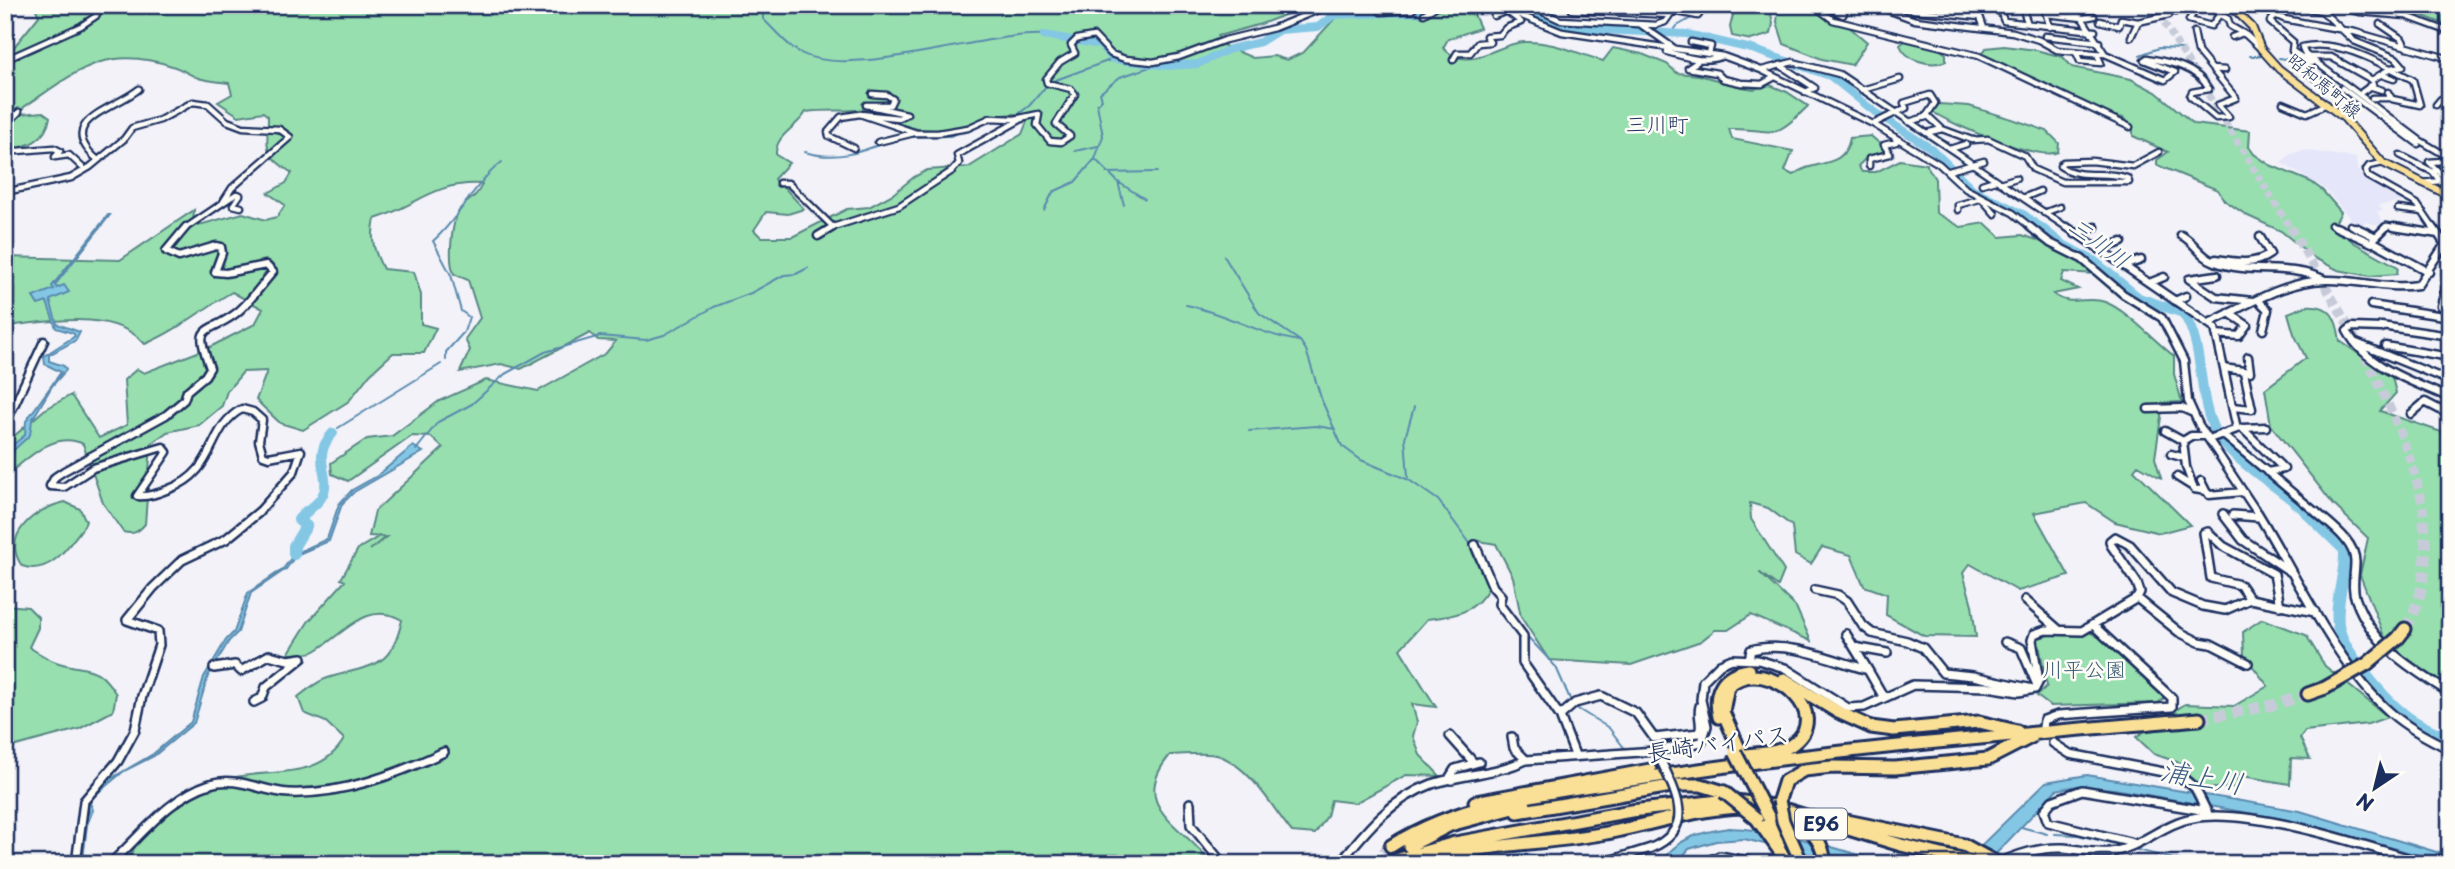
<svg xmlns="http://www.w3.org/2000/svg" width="2455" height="869" viewBox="0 0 2455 869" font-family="'Playpen Sans','Klee One',sans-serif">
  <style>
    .built { fill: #e5e6f9 }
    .green { fill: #97dfae; stroke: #598786; stroke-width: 2; fill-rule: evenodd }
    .water { fill: #84c7e5; stroke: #5a8aaf; stroke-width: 2 }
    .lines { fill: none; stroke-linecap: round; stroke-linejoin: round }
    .stream { stroke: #5a8aaf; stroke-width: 2 }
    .river-far2 { stroke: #84c7e5; stroke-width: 8 }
    .river-far1 { stroke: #84c7e5; stroke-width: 10 }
    .river { stroke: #84c7e5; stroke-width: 12 }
    .highway-tunnel-far2 { stroke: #c7cbd9; stroke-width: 7; stroke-dasharray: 7 3.5; stroke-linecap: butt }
    .highway-tunnel-far1 { stroke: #c7cbd9; stroke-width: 9; stroke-dasharray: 9 4.5; stroke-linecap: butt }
    .highway-tunnel { stroke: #c7cbd9; stroke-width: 11; stroke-dasharray: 11 6; stroke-linecap: butt }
    .minor-far2-casing { stroke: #1b2f5e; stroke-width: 9 }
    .minor-far1-casing { stroke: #1b2f5e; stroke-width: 11 }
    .minor-casing { stroke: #1b2f5e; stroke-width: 12 }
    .major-casing { stroke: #1b2f5e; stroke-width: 10 }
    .highway-casing { stroke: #1b2f5e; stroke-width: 17 }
    .minor-far2 { stroke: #fdfcf7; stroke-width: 4.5 }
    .minor-far1 { stroke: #fdfcf7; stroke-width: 6 }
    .minor { stroke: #fdfcf7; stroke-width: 7 }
    .major { stroke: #fadf96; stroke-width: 6 }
    .highway { stroke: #fadf96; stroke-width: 11 }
    .minor-bridge-casing { stroke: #1b2f5e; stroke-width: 12; stroke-linecap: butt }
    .highway-bridge-casing { stroke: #1b2f5e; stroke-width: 17; stroke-linecap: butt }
    .minor-bridge { stroke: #fdfcf7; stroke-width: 7 }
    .highway-bridge { stroke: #fadf96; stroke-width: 11 }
    .labels { text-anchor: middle; stroke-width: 5; stroke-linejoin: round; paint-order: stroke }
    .far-street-label { font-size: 18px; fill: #1b2f5e; stroke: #fdfcf7 }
    .shield { fill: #fdfcf7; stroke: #5f6c8c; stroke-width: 2 }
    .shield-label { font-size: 19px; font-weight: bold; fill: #1b2f5e }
    .far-quarter-label { font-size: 21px; fill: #1b2f5e; stroke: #fdfcf7 }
    .park-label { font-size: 21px; fill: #3a5b72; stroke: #fdfcf7 }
    .water-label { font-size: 23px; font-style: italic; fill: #3a5d86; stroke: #fdfcf7 }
    .near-street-label { font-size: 24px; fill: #1b2f5e; stroke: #fdfcf7 }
    .near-water-label { font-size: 28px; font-style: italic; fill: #3a5d86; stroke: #fdfcf7 }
  </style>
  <rect width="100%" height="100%" fill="#f2f2f8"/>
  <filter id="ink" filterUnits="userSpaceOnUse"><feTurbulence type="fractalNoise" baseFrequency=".0143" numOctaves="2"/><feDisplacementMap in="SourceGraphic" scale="14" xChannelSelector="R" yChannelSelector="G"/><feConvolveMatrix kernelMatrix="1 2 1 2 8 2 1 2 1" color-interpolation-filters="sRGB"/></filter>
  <g filter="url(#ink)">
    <!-- built -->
    <path class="built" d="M2303,150L2356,158L2357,169L2362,176L2408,201L2379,205L2383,211H2377L2383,222L2381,226L2366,222L2360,226L2349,222V217L2324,188L2281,163L2289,155Z"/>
    <!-- green -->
    <path class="green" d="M34,5H1311L1261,24L1218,36V43L1253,58L1274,56L1287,60L1304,52L1337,16C1383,16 1425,6 1472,10L1480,28L1448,39L1443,48C1469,74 1494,44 1524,42C1553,41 1576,53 1603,61L1613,48L1642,54L1667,64L1677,73L1699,75L1742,87L1754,89L1770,85L1787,92L1808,106C1770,144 1775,128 1729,129L1732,139L1793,151L1785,171L1793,175C1815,158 1844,171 1850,138L1871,136L1887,150L1866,158L1858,166L1862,172H1876L1900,160L1926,164L1935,179L1936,213L1961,227L1985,223L2000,237L2022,235L2037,240L2072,256L2097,274L2064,272L2061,281L2078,289L2053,294C2071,308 2087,295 2105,302C2127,310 2154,341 2174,356V374L2182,402L2163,403L2155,458L2161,478L2138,465L2134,470L2190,525L2160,533L2115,522L2086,503L2034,513L2069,576L2018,591L1970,564L1963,573L1972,605L1976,637L1924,636L1886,615L1887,594L1864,586L1851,555L1822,547L1811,564L1795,555L1792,526L1768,508L1750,503L1751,519L1784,571L1778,586L1759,572L1796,607L1811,641L1751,615L1728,630H1715L1701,641L1631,665L1549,660L1521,617L1513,577L1496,544L1473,540L1470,545C1473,559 1484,573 1489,587C1475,613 1455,616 1427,619L1400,649L1436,707L1412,704L1417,722L1413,736L1420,755L1440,776L1406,775L1355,803L1331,800L1327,816L1315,834L1292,832C1271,806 1252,769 1220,756C1207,751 1184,755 1170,755C1126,808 1185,825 1211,864H1056L1051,860L1048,864H125C134,848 143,832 155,819C168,806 208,784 226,779C266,768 320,782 344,739L326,722L304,713L298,697C308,689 319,680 331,677C372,664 391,670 402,620C367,599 343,635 315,651C308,655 296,653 288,654L308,622L345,581L341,579L358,549L380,536L384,538L370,550L387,537L369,536L375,511L443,448L431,437L412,436L348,481L332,474L331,463L367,439L392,436L439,401L486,380L538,391L606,353L616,341L598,340L590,333L521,369L501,364L460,372L470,350L465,339L480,318L468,280L454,274C448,260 451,222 460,209C469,198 476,199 482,184C434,181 417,206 375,219C370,239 374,251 383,269L414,272L421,295V324L436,328L424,353H393L370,374L349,401L303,430L280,423L256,400L267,371L243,372L227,391L222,406L199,425L167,432L151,444L145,524C138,532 134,535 123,532L103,503L83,444C54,430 27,459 5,477V444L44,410L71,395L99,438L127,425L124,380L137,369L144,373L208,348L255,324L263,309L232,292C202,309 177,331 145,344C113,308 48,322 5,326V257L120,260L194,210L193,223L199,225L243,213L266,220L277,217L285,205L268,193L286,183L292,173C261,153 268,149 268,116L263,112L239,116L218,102L232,94L229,83C220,82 211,81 202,79C192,77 183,69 172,66C104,44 78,71 24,107L20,114L43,112L50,117C46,142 27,146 5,151V54L9,53L39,16ZM867,109C896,128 933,136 966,125C989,118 1005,112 1030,114L1022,134L969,167L927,170L914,177L893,194L869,207L847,209L792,237H761L754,230L766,212L788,214L804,209L783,186L778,187L774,179L789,163L776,155C775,134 797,128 806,112C827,109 845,112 867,109Z
      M1728,5H1769L1773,23L1771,34L1751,40L1732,36L1730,27L1734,11Z
      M1779,5H1823L1867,42L1852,65L1822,59L1784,44L1777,22Z
      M2393,5H2450V26Z
      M1907,39L1928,41L1946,54V61C1931,67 1906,61 1900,45Z
      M2004,46L2036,50L2063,57L2072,67L2131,79L2156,92L2194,124L2250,131L2249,147L2254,154L2270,165L2311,182L2322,190L2341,212L2334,225L2353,242L2398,267L2397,274L2370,276L2338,270L2314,258L2281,231L2248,216L2224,200L2218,190L2157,165V160L2168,152L2133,136V126L2123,118L2083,108L2052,87L1988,58L1983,53L1986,48Z
      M1939,104L1969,106L2012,119L2047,131L2059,143L2058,152C2038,161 1952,125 1933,112Z
      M2306,306C2332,304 2337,319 2340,341L2392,377L2396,393L2380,411L2450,435V688L2406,661L2384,636L2360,575L2368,538L2333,504L2271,425L2265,389L2306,358L2294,334L2288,313Z
      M65,502L80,509L86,521L84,526C69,545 51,576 22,566C0,535 36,508 65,502Z
      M5,605L28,607L38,617V628L29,647C38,653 49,660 59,663C90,672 96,663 116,694L113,711L79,729L5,749Z
      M2262,619L2306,635L2325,666L2388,717L2368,724L2305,731L2300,738L2310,759L2291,758L2290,784L2236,775L2238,787L2198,789L2183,764L2154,754L2136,737L2185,704L2234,706L2268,686L2244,655L2243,632Z
      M2089,632L2101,638L2164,698L2158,703L2050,706L2037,696L2047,686L2038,639C2054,630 2071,638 2089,632Z"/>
    <!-- water -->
    <path class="water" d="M108,215H110L55,285L57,288L64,285L69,292L50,300L57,324L80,332L76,340L49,355V361L64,366L66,370L52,386L32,420L30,435L5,458L7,450L25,435L26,421L61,372L45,364L44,356L75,336L73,333L56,328L47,302L38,305L33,297L54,289L52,286Z
      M413,446L423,452L354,492L342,504L329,541L296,555L286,569L251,593L238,632L229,641L208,676L194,723L154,756L124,771L93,797L90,803L93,810L87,825L83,860L71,864L79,859L83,826L89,812L87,800L100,785L153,754L191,722L204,677L226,640L234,632L248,593L283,569L294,554L327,539L339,504L352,490L377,476Z
      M2087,775L2300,811L2450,856V864L2304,823L2114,789L2077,786L2056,790L1992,858L1962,864L2046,782Z
      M1729,828C1784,829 1838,850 1891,864H1847L1744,839L1716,841L1689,849L1676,864H1660C1677,838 1699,832 1729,828Z
      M1528,854L1557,864H1480L1511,855Z"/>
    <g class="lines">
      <!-- stream -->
      <path class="stream" d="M760,5L763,13
        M763,15V19C774,29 786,45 799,52C849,81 983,32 1044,35
        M1672,33L1677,26L1695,16
        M2140,55L2159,48L2182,49
        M2250,56H2263
        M2279,58L2302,62
        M1053,81L1113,59
        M1014,117L1029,106L1048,84
        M907,137L950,136L979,125
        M1075,151L1098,146
        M805,152C835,161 860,153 888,141
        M1106,173L1157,172
        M1118,182L1124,205
        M1145,199L1118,182L1095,159L1103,136L1097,104L1102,99L1100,93L1120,77L1156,65
        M1044,210L1053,192L1075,182L1094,160
        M1224,256L1259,313L1300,341L1306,350L1322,401L1342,446L1361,460L1409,480L1438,500L1472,546
        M1186,305C1225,313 1260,335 1299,341
        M446,360V352L464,332L469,317L461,311L451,275L433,241C460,218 473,184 502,162
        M338,428L441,364
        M1249,431L1316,426L1335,429
        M416,450L438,422L472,404L505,374L545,352L600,336L646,340L664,335L714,307L751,293L784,275L796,274L808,268
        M1408,477L1405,438L1414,407
        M1504,605L1515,620
        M1527,636L1556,667L1570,699
        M1578,709L1609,728L1625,749
        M2021,827L2047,834
        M2055,834L2078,835L2115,844
        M2137,850L2194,864"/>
      <!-- river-far2 -->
      <path class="river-far2" d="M1508,5L1558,28L1687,34L1752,49L1830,76L1876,113L1932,149L1973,189L2025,215L2042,229
        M1044,35L1100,45L1113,59L1167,66L1198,64L1230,49L1260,42L1279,30L1318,27L1334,15L1423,12L1433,6"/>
      <!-- river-far1 -->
      <path class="river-far1" d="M2040,227L2061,244L2095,262L2139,298L2183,313C2205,346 2197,391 2213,427C2229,461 2281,487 2308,514
        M304,514C310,509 317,504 321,498C335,476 308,459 333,433"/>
      <!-- river -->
      <path class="river" d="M2306,512L2345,550C2346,575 2335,600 2338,624C2340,649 2383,698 2403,714C2416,725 2435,732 2450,740
        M294,554V546L306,526L299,520L306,512"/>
      <!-- highway-tunnel-far2 -->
      <path class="highway-tunnel-far2" d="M2153,5L2291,229"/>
      <!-- highway-tunnel-far1 -->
      <path class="highway-tunnel-far1" d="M2290,227C2340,311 2407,416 2424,514"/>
      <!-- highway-tunnel -->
      <path class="highway-tunnel" d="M2405,629C2427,593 2428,553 2423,512
        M2199,719L2278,704L2308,694
        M1370,864L1391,846"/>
      <!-- minor-far2 casing -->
      <g class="minor-far2-casing">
        <path id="minor-far2" d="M1495,5L1562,32L1723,56L1761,70L1873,124L1939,164L1966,189L2013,213L2033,229
          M1528,5L1560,20L1656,25L1665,22L1677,5
          M1813,5L1833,20L1979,56L2130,127
          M1824,5L1843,15L1845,9L1841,5
          M1874,5L1915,20L2013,32L2039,40L2057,50L2105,54L2165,80L2175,72L2144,60L2147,58C2170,62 2197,67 2209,89L2192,92L2190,96L2216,118L2229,117L2218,105L2236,98L2198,52L2194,32
          M1976,5L1984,28
          M1998,5L2004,21L2095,31
          M2021,5L2028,24
          M2043,5L2050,27
          M2060,5L2082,18L2105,54
          M2180,5L2194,12L2189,20L2211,26L2220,14
          M2205,5L2228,19L2230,26L2246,35L2261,49
          M2253,5L2284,19L2355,32L2450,59
          M2288,5L2322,11L2354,41L2396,58L2403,66L2391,68L2372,80L2331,57H2308
          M2329,5L2360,12L2406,16L2450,32
          M2069,7L2086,5
          M1572,10L1670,15
          M1913,10L1980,17
          M1673,11L1698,16L1703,9L1700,5
          M2169,11L2175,12V5
          M1381,12L1412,10L1417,5
          M1424,14L1438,5
          M2046,14L2083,18L2094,16
          M1494,16L1507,11
          M2275,16L2270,22L2293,42L2292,51L2309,62
          M2100,21L2119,26L2121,19L2138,22
          M2380,24L2402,39L2406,47
          M1641,25L1674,48
          M2045,36L2099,42
          M2131,37L2138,22L2169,15L2168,11L2153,5
          M2232,37L2243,33
          M1691,42L1711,46L1709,53
          M1668,48L1667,52C1687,57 1703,64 1723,56
          M2076,52L2080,61L2101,63L2097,54
          M5,60L81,26L96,16L100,5
          M1453,60L1457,53H1470L1478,43L1490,42L1486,36L1500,35L1506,28L1521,22L1509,13
          M1697,62L1688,68L1717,73L1723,79L1741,83L1762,84L1775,77
          M2312,63L2302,64L2305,71L2341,94
          M1780,65L1815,88L1805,92
          M2212,69L2225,70
          M1762,70L1793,62L1839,74L2069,229
          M2382,75L2394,79
          M2369,86L2382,90
          M2342,88L2418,144
          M1862,90L1900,79
          M2362,92L2373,84
          M2388,92L2392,99L2420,105L2413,80C2382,64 2338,38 2302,47L2305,54L2421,141L2450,158
          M872,94L887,95L893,99L890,105H866L907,114L899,118L860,114L916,133H938L968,128L990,118L1015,119L1039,114L1037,125L1050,141L1061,142L1070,136L1056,124L1075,94L1071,89L1047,83L1046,79L1060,62L1075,53L1071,45L1077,39L1094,36L1111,54L1125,59L1153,62L1179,57L1225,40L1274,28L1331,5
          M2372,98H2390
          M2283,103L2307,113L2327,104
          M2436,105L2441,99H2450
          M1909,122L1926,117
          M1873,124L1906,108L1904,103L1930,95L1935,103L1927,115L1942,129
          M5,126L19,112
          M1926,133L1942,129L1972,140L1988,139L2025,156L2033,169L2062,182H2129L2127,178C2105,170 2080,180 2060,166L2063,162L2092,161L2133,166L2159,152
          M878,142L914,133
          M854,148L829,136L828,132L841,117L860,114
          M1950,149L1966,144
          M5,152L54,148L60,151L55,157L69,155L85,170
          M2400,155L2433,172L2440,181L2422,183
          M98,160C52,121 115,109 139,89
          M2442,161L2429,162L2450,183
          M2383,163L2369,166L2366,170L2367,176L2417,204L2434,229
          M1869,166V159L1890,154L1884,145L1896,142L1895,137
          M1949,171L1984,161
          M779,183H788L833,227L899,206L952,171L959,163L957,155L1022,119
          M2000,183L2016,178
          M1982,184L1995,180
          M5,192L71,178L90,167L124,139L132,128L160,120L193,102L208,104L227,121L243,127L279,129L290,137L232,188L223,202
          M238,194L240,195L233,205L241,207
          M2023,198L2040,191
          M1982,199L1995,214
          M2398,209L2423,212
          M1958,210V205L1979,199
          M2044,213L2060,207
          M2331,225L2340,229
          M2350,225L2359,229
          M184,229L236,194
          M830,229L833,227
          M2090,229L2095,227
          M2384,229L2387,226L2406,229"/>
      </g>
      <!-- minor-far1 casing -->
      <g class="minor-far1-casing">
        <path id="minor-far1" d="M186,227L166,251L179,257L216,246L221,247L222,253L215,272L226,273L266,265L273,272C261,285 249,304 235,314C205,336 193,322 210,368L205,376L187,391L184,400L166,415L64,471L55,477L50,486L64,487L93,468L163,447L167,452L137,496C149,497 159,493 169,489C218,471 206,428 242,409L253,412L262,420L259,441L263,455L269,457L301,451L294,472L257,514
          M2030,227L2050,243L2082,259L2123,294L2162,318L2184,361L2188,401L2199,425L2258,514
          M2067,227L2215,328L2237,429L2209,439
          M2336,227L2372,243
          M2355,227L2376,237
          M2386,227L2372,241L2429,272
          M2394,227L2438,234
          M2075,234L2095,227
          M2181,235C2195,242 2200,257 2215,262C2250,275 2289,263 2323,279
          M818,236L833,227
          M2100,250L2122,242
          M2216,259C2235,262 2254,266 2270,254L2260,237
          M2124,266L2141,260
          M2217,275L2189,279L2216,297L2253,301
          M2149,283L2164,277
          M2446,287L2441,306L2450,310
          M2175,301L2186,296
          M2259,301L2268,310L2263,330
          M2371,305L2450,317
          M2209,323C2246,306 2284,281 2326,280C2357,279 2386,290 2418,285L2445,244L2433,227
          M2381,326L2450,336
          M2382,328L2352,327L2347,331C2367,368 2414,382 2450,398
          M2216,334L2239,336L2247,325L2229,313
          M2354,342L2450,381
          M2385,346L2450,357
          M2224,368L2250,372L2248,357
          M2233,407L2252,409L2244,372
          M2148,409L2182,408L2191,412
          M2411,414L2425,402L2450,415
          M5,425L44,341
          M2242,428L2284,469L2267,472
          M2243,428L2266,427
          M2165,431L2183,441
          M2222,434L2318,514
          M2207,436H2191L2183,441L2186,467L2194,489L2206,491L2209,495L2243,492
          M2171,454L2185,458
          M2177,477L2193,487
          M2201,481L2206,491"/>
      </g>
      <!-- minor casing -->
      <g class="minor-casing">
        <path id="minor" d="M2257,512C2296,575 2336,665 2391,713C2408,728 2429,739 2450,749
          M2316,512C2330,525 2355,541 2355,562C2355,575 2351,587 2356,600C2373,646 2410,668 2450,693
          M2223,514L2243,540L2291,572
          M2233,515L2258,517
          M1475,545L1493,587L1501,596L1499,604L1523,636V663L1560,716L1575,755
          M1815,590L1838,595L1847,601L1863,626L1872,633L1907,641L1923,648L1943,673L1973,676L2033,689
          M2137,598L2179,632L2199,642L2211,644L2248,663
          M2250,599L2240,585L2211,578L2204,533L2208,532L2223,546L2274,574L2280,606
          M2025,600L2059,630
          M1846,634L1868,670
          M2005,642L2021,648L2037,685
          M1854,647L1887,653
          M1749,659L1751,650C1788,640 1832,660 1868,670L1883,696
          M214,668L235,665L241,671L269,655L288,660L302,658L266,687L262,698L254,702
          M1560,716L1575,703L1601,696L1636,713L1654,738L1699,733C1703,724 1697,716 1700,706
          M2043,727L2044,720L2058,715L2172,707V698L2093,625
          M1450,736L1474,763
          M1512,737L1514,748L1526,760
          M2053,743L2070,754L2179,775L2195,788L2208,814
          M1452,780L1450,777L1455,769L1479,762
          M1190,803L1191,825L1223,864
          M2133,843L2048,822L2044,811L2052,801L2082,790L2207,811
          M76,864L84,801L118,761L135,730L142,696L159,645L158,631L127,620L153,588L182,560L226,539L259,512
          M110,864C141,836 169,797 210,784C237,775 262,792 289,793C342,795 397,774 444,752
          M1339,864C1365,831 1391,799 1432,784C1463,774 1496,774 1526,760L1655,751L1702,742L1707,726L1701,700L1703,681L1720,664L1732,659L1758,660L1785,668L1848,708L1864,707L1913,685L1988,687L2019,692L2035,689L2039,681L2032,640L2034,634L2046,630L2082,631L2137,598L2140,592L2137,583L2111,545L2110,541L2115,537L2130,545L2172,593L2203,606L2225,610L2250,599L2315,612
          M1599,864L1651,848
          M1701,864L1720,856L1761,864
          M1996,864C2017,855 2039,847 2063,848C2078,849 2094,854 2110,852C2141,848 2163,823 2193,818C2251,807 2368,846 2426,864"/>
      </g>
      <!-- major casing -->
      <g class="major-casing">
        <path id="major" d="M2230,5L2252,27L2261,49L2279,69L2344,118L2383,163L2450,196"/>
      </g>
      <!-- highway casing -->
      <g class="highway-casing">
        <path id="highway" d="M2398,638L2405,629
          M1784,679L1838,712L1871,727L1894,730L1979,722L2017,731
          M2308,694L2325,688
          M1719,717C1713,691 1722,674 1749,670
          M1741,753L1723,712L1728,686C1732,683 1737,679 1742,678C1777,666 1831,714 1794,743C1782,753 1762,753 1747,755
          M1779,800L1785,781L1804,770L1832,767L1895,768L1988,759L2031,737
          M1475,802L1650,770
          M1745,809C1782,816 1821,819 1825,864
          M1518,812L1677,785H1701L1724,792
          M1769,818L1781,842
          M1757,819L1789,864
          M1837,819L1964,845L1997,863
          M1391,846C1465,799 1560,791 1645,778C1829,749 2014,735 2199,719
          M1409,846L1450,825L1525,805
          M1382,864L1455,843L1631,811L1728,800L1773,806L1901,845L1979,864
          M1417,864C1477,843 1539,845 1601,834C1649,826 1694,808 1743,807"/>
      </g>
      <!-- minor-far2 -->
      <use href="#minor-far2" class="minor-far2"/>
      <!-- minor-far1 -->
      <use href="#minor-far1" class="minor-far1"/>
      <!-- minor -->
      <use href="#minor" class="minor"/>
      <!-- major -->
      <use href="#major" class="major"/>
      <!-- highway -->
      <use href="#highway" class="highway"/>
      <!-- minor-bridge casing -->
      <g class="minor-bridge-casing">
        <path id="minor-bridge" d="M1651,848C1696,829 1677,795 1661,761"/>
      </g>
      <!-- highway-bridge casing -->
      <g class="highway-bridge-casing">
        <path id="highway-bridge" d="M2325,688L2367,664L2398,638
          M1735,752L1769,818
          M1724,792L1757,819
          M1779,800L1783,821L1802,864"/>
      </g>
      <!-- minor-bridge -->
      <use href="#minor-bridge" class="minor-bridge"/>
      <!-- highway-bridge -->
      <use href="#highway-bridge" class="highway-bridge"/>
    </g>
  </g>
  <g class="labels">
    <!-- far-street labels -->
    <g class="far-street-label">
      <text transform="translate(2324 86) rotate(40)" y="6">昭和馬町線</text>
    </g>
    <!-- shield labels -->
    <rect class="shield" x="1795" y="808.5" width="52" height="31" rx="5"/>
    <g class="shield-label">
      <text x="1821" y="831">E96</text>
    </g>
    <!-- far-quarter labels -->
    <g class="far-quarter-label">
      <text x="1657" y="132">三川町</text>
    </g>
    <!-- park labels -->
    <g class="park-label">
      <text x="2084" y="677">川平公園</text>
    </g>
    <!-- water labels -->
    <g class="water-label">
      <text transform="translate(2099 243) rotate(36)" y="8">三川川</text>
    </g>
    <!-- near-street labels -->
    <g class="near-street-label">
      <text transform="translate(1718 744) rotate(-8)" y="8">長崎バイパス</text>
    </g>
    <!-- near-water labels -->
    <g class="near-water-label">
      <text transform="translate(2202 777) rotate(10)" y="10">浦上川</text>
    </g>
  </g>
  <!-- margin -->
  <rect width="2455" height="869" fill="none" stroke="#fdfcf7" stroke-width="28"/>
  <rect x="14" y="14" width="2427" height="841" fill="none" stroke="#1b2f5e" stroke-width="2.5" filter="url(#ink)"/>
  <!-- north arrow -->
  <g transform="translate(2375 788) rotate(215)" stroke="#fdfcf7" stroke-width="5" paint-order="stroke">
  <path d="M0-5L12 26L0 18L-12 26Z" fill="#1b2f5e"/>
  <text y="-10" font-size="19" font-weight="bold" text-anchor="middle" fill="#1b2f5e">N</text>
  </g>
</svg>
